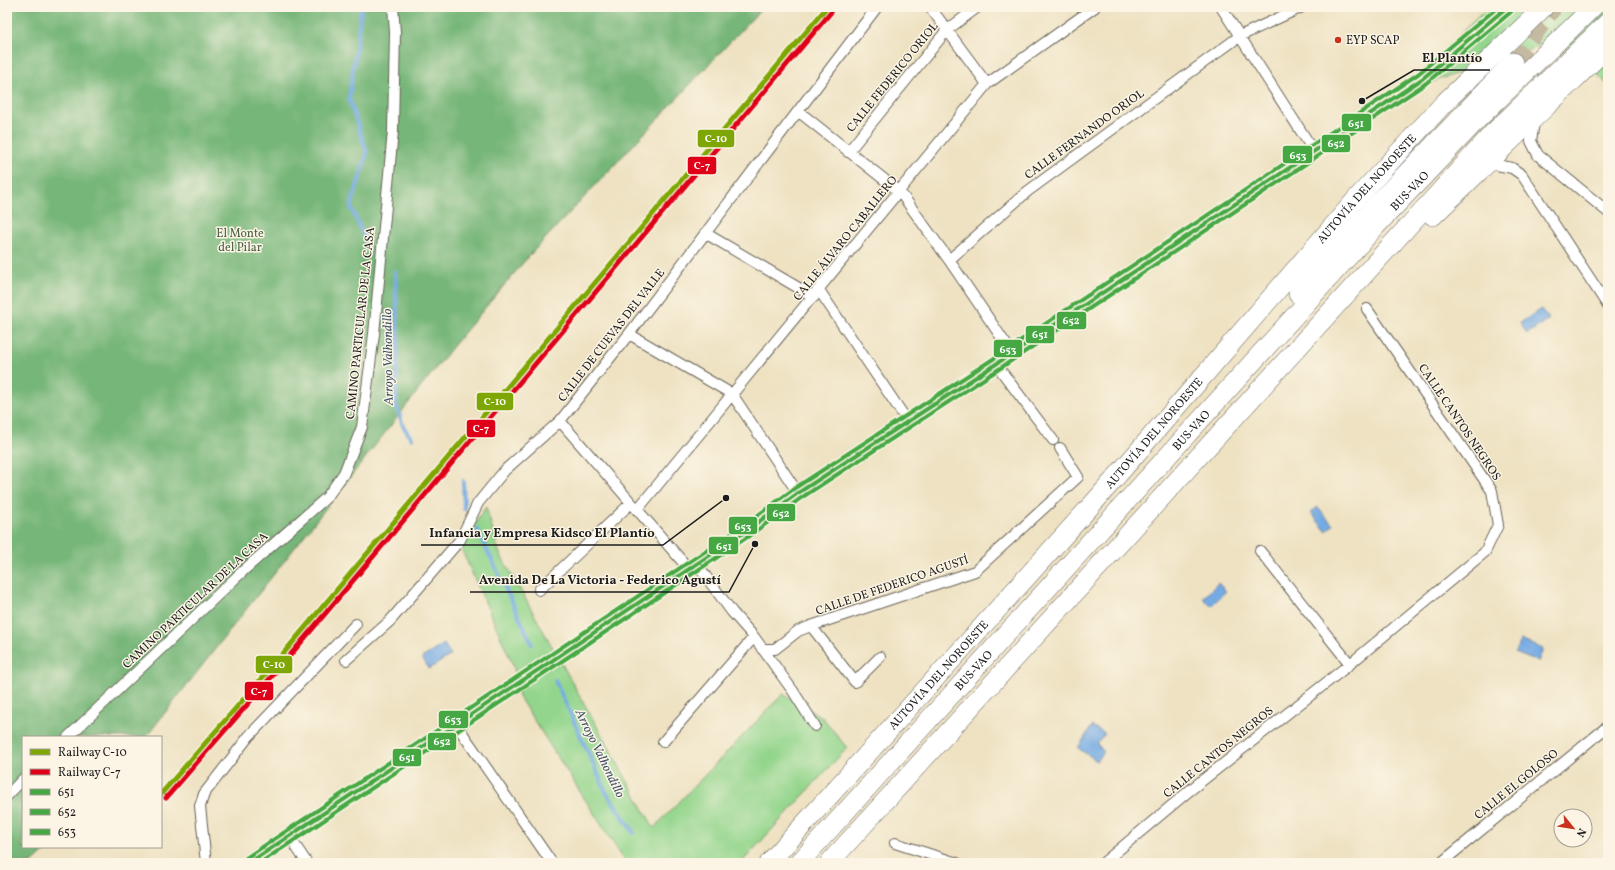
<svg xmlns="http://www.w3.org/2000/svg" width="1615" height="870" viewBox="0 0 1615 870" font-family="Vollkorn,serif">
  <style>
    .green { fill: #93d58c; stroke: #587854 }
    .forest { fill: #76b678; stroke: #49694a }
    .water { fill: #74abe3; stroke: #486480 }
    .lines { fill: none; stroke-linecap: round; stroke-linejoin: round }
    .stream { stroke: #74abe3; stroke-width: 4 }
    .highway-tunnel { stroke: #c4baa1; stroke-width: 19; stroke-dasharray: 19 10; stroke-linecap: butt }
    .street-casing { stroke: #666156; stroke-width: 12 }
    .secondary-casing { stroke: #666156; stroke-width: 16 }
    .highway-casing { stroke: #666156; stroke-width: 20 }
    .street { stroke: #fff; stroke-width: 10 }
    .secondary { stroke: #fff; stroke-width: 15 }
    .highway { stroke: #fff; stroke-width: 19 }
    .bus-1-casing { stroke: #fcf5e5; stroke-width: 7 }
    .bus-2-casing { stroke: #fcf5e5; stroke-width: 7 }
    .bus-3-casing { stroke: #fcf5e5; stroke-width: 7 }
    .bus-1 { stroke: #45a843; stroke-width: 4 }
    .bus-2 { stroke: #45a843; stroke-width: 4 }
    .bus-3 { stroke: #45a843; stroke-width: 4 }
    .rail-1-casing { stroke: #fcf5e5; stroke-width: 8 }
    .rail-2-casing { stroke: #fcf5e5; stroke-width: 8 }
    .rail-1 { stroke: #7ea604; stroke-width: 5 }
    .rail-2 { stroke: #de0118; stroke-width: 5 }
    .poi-dot { fill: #c8321e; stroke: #fcf5e5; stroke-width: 1.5 }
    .labels { text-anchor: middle; stroke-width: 3; stroke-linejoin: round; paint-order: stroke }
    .poi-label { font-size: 12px; fill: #1c1c1c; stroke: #fcf5e5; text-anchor: start }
    .street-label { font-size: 12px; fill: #1c1c1c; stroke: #fcf5e5 }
    .park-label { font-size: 12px; fill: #465d43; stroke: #fcf5e5 }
    .water-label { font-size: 13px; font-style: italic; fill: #3f556c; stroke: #fcf5e5 }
    .leader { fill: none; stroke: #1c1c1c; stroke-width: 1.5 }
    .callout-dot { fill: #1c1c1c; stroke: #fcf5e5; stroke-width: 1.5 }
    .callout-label { font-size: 13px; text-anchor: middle; font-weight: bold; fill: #1c1c1c; stroke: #fcf5e5; stroke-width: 3; stroke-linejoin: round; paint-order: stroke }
    .line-badge { stroke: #fcf5e5; stroke-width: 1.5 }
    .badge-label { font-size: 11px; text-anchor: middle; font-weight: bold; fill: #fff }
  </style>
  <rect width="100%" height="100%" fill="#fcf5e5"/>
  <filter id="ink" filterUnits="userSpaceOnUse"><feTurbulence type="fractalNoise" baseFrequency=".025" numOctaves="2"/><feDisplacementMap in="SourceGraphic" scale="8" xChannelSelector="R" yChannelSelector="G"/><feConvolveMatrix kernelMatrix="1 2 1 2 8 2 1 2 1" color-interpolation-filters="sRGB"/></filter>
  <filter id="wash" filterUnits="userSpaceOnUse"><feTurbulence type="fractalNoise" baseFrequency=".012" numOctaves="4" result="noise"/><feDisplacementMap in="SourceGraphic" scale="16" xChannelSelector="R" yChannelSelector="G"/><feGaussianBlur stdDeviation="0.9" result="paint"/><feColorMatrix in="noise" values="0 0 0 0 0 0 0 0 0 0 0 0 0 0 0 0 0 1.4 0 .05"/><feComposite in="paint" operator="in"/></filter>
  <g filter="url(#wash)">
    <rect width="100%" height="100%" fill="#eee2c2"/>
    <!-- green -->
    <path class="green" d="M1488,7H1608V84L1557,41L1403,91Z
      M486,507L499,552L654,828L783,694L823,718L847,748L741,863H626L519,697L514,667L460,546Z"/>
    <!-- forest -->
    <path class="forest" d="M7,7H763L528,257L458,340L146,737H23V847H50L32,863H7Z"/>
    <!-- water -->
    <path class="water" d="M1541,309L1549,319L1527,334L1520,323Z
      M1317,507L1333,525L1326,531L1311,513Z
      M1218,583L1226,591L1211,606L1203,598Z
      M1520,640L1543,649L1538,662L1515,653Z
      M444,644L451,655L429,669L422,658Z
      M1092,726L1105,734L1097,744L1104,752L1097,761L1078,748Z"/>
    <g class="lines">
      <!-- stream -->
      <path class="stream" d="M360,7L361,11L349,99L367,153L351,207L367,244
        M395,271L398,334L396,404L403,426L412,439
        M463,481L464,509
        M477,529L532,644
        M555,680L606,792L634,833"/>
    </g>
  </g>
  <g filter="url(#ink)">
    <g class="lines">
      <!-- highway-tunnel -->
      <path class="highway-tunnel" d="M1513,62L1553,7"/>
      <!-- street casing -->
      <g class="street-casing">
        <path id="street" d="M930,7L987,84
          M1221,7L1315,153
          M798,111L900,192L949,260L1012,353
          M1534,122L1531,141L1538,155L1608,212
          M848,152L947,30L978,7
          M1487,163L1512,168L1522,175L1608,306
          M705,233L814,297
          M949,260L1028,191L1240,36L1302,7
          M819,290L908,422
          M629,334L732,394L798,493
          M996,364L1053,440
          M560,421L688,568
          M637,510L987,84L1095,7
          M1260,551L1350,664
          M696,563L732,612L754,637L793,691L815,726
          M539,590L631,503
          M811,626L855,682L880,657
          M762,649H775L798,631L811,626L975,571L1078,477L1060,448
          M346,660L390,621L460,540L478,503L505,470L560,421L629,334L877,7
          M456,724L552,863
          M68,737L244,570L327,497L344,473L362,427L374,334L393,131L395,32L393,7
          M663,742L754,637
          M7,796L23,779
          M289,836L307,863
          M895,843L957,863
          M206,863L200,806L204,794L249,736L356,624
          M1103,863L1189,791L1350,664L1485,552L1498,525L1492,491L1367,309
          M1441,863L1608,726"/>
      </g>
      <!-- secondary casing -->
      <g class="secondary-casing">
        <path id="secondary" d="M249,863L746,531L798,493L996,364L1422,79L1507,7"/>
      </g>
      <!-- highway casing -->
      <g class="highway-casing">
        <g id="highway">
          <path d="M1433,216L1608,47"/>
          <path d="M1298,294L1374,207L1513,62"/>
          <path id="s1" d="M769,863L1097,499L1357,198L1445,102L1544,7"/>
          <path id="s2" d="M799,863L1376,226L1479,118L1593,7"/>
          <path d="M829,863L1494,132L1608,22"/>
        </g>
      </g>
      <!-- street -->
      <use href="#street" class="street"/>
      <!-- secondary -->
      <use href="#secondary" class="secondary"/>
      <!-- highway -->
      <use href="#highway" class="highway"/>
      <!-- bus-1 casing -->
      <g class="bus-1-casing">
        <path id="bus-1" d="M249,863L746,531L798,493L996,364L1422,79L1507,7"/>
      </g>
      <!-- bus-2 casing -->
      <g class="bus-2-casing">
        <path id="bus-2" d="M260,863L749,536L801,498L999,369L1425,84L1511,12"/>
      </g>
      <!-- bus-3 casing -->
      <g class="bus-3-casing">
        <path id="bus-3" d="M246,858L743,526L795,488L993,359L1418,74L1498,7"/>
      </g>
      <!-- bus-1 -->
      <use href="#bus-1" class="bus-1"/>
      <!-- bus-2 -->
      <use href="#bus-2" class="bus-2"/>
      <!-- bus-3 -->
      <use href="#bus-3" class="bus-3"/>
      <!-- rail-1 casing -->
      <g class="rail-1-casing">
        <path id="rail-1" d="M161,794L282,655L827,7"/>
      </g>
      <!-- rail-2 casing -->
      <g class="rail-2-casing">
        <path id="rail-2" d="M166,798L287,659L832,11"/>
      </g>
      <!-- rail-1 -->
      <use href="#rail-1" class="rail-1"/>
      <!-- rail-2 -->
      <use href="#rail-2" class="rail-2"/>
    </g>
  </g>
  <!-- markers -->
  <circle class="poi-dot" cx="1338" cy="40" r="4"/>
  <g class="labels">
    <!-- poi labels -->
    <g class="poi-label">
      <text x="1346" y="44">EYP SCAP</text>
    </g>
    <!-- street labels -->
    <g class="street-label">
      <text transform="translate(892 77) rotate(-51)" y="4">CALLE FEDERICO ORIOL</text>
      <text transform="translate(1084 134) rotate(-36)" y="4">CALLE FERNANDO ORIOL</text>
      <text dy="4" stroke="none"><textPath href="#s1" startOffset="901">AUTOVÍA DEL NOROESTE</textPath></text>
      <text dy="4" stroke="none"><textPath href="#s2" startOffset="908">BUS-VAO</textPath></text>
      <text transform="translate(845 238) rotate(-51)" y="4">CALLE ÁLVARO CABALLERO</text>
      <text transform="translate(360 323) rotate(-84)" y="4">CAMINO PARTICULAR DE LA CASA</text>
      <text transform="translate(611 335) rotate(-52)" y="4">CALLE DE CUEVAS DEL VALLE</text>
      <text transform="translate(1460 422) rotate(56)" y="4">CALLE CANTOS NEGROS</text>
      <text dy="4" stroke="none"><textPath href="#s2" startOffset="584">BUS-VAO</textPath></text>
      <text dy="4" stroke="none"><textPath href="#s1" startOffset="577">AUTOVÍA DEL NOROESTE</textPath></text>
      <text transform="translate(892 585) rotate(-19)" y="4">CALLE DE FEDERICO AGUSTÍ</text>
      <text transform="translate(195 600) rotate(-43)" y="4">CAMINO PARTICULAR DE LA CASA</text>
      <text dy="4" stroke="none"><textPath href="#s2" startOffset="260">BUS-VAO</textPath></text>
      <text dy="4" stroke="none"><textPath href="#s1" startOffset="253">AUTOVÍA DEL NOROESTE</textPath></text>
      <text transform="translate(1218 752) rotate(-39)" y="4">CALLE CANTOS NEGROS</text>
      <text transform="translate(1516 784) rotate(-39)" y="4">CALLE EL GOLOSO</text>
    </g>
    <!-- park labels -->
    <g class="park-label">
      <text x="240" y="237">El Monte<tspan x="240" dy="14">del Pilar</tspan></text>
    </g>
    <!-- water labels -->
    <g class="water-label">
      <text transform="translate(387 357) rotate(-91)" y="5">Arroyo Valhondillo</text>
      <text transform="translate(601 753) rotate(64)" y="5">Arroyo Valhondillo</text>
    </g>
  </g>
  <!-- callouts -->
  <path class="leader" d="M1362 101L1414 70H1490M726 498L663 545H421M755 544L729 592H470"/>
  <g class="callout-dot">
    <circle cx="1362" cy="101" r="4"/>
    <circle cx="726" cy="498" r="4"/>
    <circle cx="755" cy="544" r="4"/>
  </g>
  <g class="callout-label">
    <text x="1452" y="62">El Plantío</text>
    <text x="542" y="537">Infancia y Empresa Kidsco El Plantío</text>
    <text x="600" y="584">Avenida De La Victoria - Federico Agustí</text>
  </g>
  <g class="line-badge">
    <rect x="1341" y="113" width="31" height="19" rx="4" fill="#45a843"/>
    <rect x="697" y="129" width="38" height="19" rx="4" fill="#7ea604"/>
    <rect x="1321" y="134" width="30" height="19" rx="4" fill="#45a843"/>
    <rect x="1282" y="145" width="31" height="19" rx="4" fill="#45a843"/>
    <rect x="687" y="156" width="30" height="19" rx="4" fill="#de0118"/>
    <rect x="1056" y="311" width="31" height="19" rx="4" fill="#45a843"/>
    <rect x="1025" y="325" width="30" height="19" rx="4" fill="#45a843"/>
    <rect x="993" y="339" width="30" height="19" rx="4" fill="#45a843"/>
    <rect x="476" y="392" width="38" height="19" rx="4" fill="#7ea604"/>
    <rect x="466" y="419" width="30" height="19" rx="4" fill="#de0118"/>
    <rect x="766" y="503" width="30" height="19" rx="4" fill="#45a843"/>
    <rect x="728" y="516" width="30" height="19" rx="4" fill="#45a843"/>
    <rect x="708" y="536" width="31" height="19" rx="4" fill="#45a843"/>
    <rect x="255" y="655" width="38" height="19" rx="4" fill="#7ea604"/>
    <rect x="244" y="681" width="30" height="20" rx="4" fill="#de0118"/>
    <rect x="438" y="710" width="31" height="19" rx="4" fill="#45a843"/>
    <rect x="427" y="732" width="30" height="19" rx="4" fill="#45a843"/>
    <rect x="392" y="748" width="30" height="19" rx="4" fill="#45a843"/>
  </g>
  <g class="badge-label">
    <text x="1356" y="127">651</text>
    <text x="716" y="142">C-10</text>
    <text x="1336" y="147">652</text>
    <text x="1298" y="159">653</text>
    <text x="702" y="169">C-7</text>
    <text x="1071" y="324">652</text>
    <text x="1040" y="338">651</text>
    <text x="1008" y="353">653</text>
    <text x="495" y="405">C-10</text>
    <text x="481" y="432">C-7</text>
    <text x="781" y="517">652</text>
    <text x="743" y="530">653</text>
    <text x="724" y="550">651</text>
    <text x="274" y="668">C-10</text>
    <text x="259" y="695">C-7</text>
    <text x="453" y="723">653</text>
    <text x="442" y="745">652</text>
    <text x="407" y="761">651</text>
  </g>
  <!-- margin -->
  <rect width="1615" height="870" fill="none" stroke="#fcf5e5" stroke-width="24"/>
  <!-- legend -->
  <rect x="22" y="736" width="140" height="112" fill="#fcf5e5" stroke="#a29e95"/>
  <rect x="30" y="749" width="20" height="6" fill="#7ea604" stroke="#a29e95"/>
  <text x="58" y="756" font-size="12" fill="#1c1c1c">Railway C-10</text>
  <rect x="30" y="769" width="20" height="6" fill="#de0118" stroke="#a29e95"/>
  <text x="58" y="776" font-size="12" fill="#1c1c1c">Railway C-7</text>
  <rect x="30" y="789" width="20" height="6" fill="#45a843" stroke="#a29e95"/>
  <text x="58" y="796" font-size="12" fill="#1c1c1c">651</text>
  <rect x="30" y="809" width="20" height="6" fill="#45a843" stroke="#a29e95"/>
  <text x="58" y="816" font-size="12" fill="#1c1c1c">652</text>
  <rect x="30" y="829" width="20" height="6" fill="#45a843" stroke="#a29e95"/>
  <text x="58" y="836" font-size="12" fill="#1c1c1c">653</text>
  <!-- north arrow -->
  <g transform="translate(1573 828) rotate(120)"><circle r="19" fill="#fcf5e5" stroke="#a29e95"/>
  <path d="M0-3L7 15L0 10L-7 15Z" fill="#c8321e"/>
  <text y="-6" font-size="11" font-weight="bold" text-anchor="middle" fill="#1c1c1c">N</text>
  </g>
</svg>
